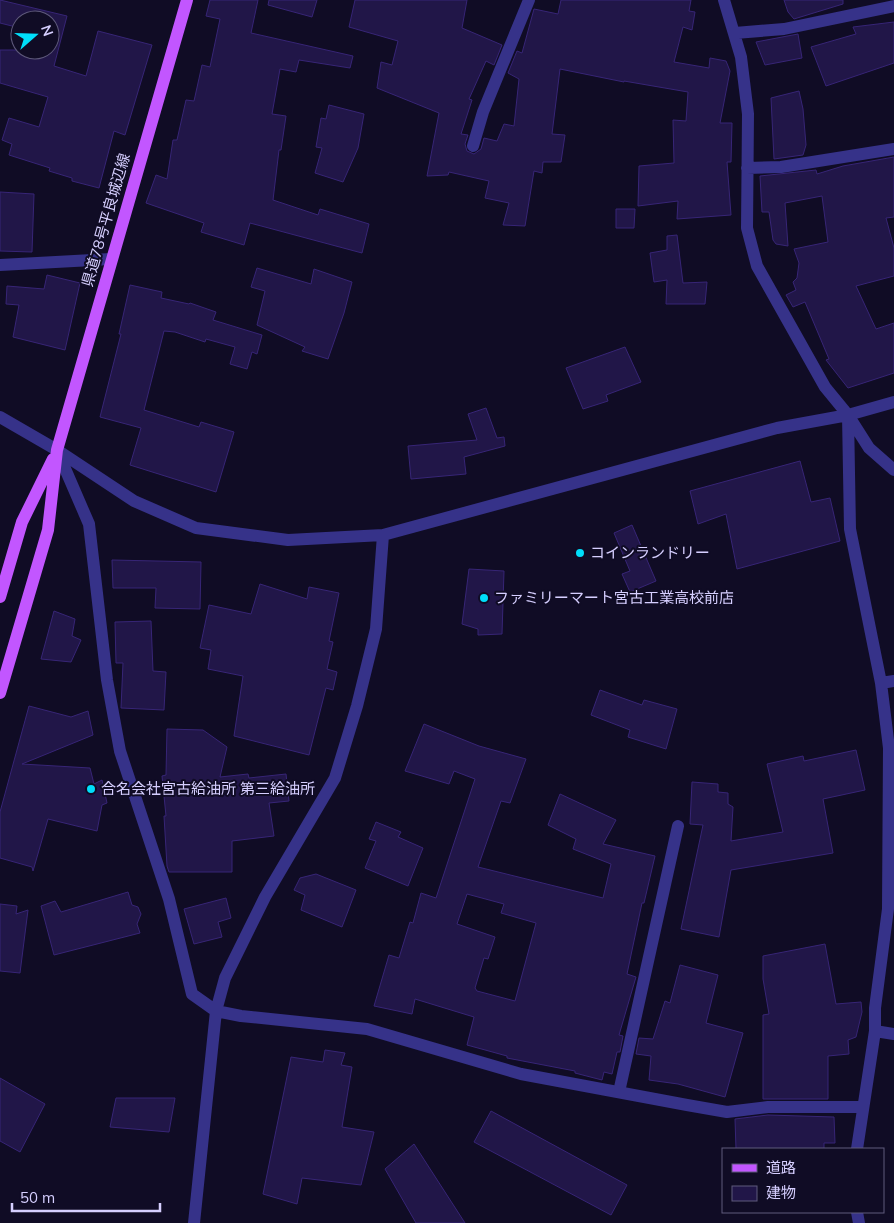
<svg xmlns="http://www.w3.org/2000/svg" width="894" height="1223" viewBox="0 0 894 1223" font-family="Mulish,'Noto Sans JP',sans-serif">
  <style>
    .building { fill: #211648; stroke: #372576; fill-rule: evenodd }
    .lines { fill: none; stroke-linecap: round; stroke-linejoin: round }
    .minor { stroke: #363289; stroke-width: 12 }
    .major { stroke: #c256ff; stroke-width: 12 }
    .poi-dot { fill: #00defa; stroke: #100c25; stroke-width: 2 }
    .labels { text-anchor: middle; stroke-width: 4; stroke-linejoin: round; paint-order: stroke }
    .street-label { font-size: 15px; fill: #d6cfff; stroke: #100c25 }
    .poi-label { font-size: 15px; fill: #d6cfff; stroke: #100c25; text-anchor: start }
  </style>
  <rect width="100%" height="100%" fill="#100c25"/>
  <!-- building -->
  <path class="building" d="M0,0L67,16L54,66L86,76L98,31L152,45L125,135L114,131L99,188L72,181V178L49,171L50,168L9,155L12,144L2,140L9,118L39,127L48,97L0,83V50H50V20H20V28L0,23Z
    M210,0H258L251,33L353,56L350,68L299,60L296,72L280,69L272,114L286,116L281,150H279L273,200L318,215L320,209L369,224L362,253L250,223L244,245L201,232L204,223L146,203L156,175L167,179L173,140H177L186,100L194,101L202,65L210,67L220,19L206,16Z
    M269,0H317L312,17L268,5Z
    M355,0H467L462,28L502,45L494,65L486,61L469,99L472,100L461,134L468,135L465,144L467,151L474,154L481,149L484,138L497,141L504,124L514,126L519,79L508,73L517,51L522,53L534,9L558,14L561,0H691L689,11L695,12L692,30L683,27L674,62L709,68L710,58L726,61L730,71L720,123H732L731,162H727L731,215L677,219L678,201L638,206L639,166L674,163L673,120L686,121L688,92L624,81V82L560,69L552,134L565,135L561,162H543L542,173L534,171L525,226L503,225L509,203L485,198L489,181L449,172L448,175L427,176L439,113L377,88L381,62L392,65L398,41L349,27Z
    M784,0H843V4L794,19L788,12Z
    M894,22V63L826,86L811,47L856,34L853,27Z
    M798,34L802,58L765,65L756,42Z
    M799,91L803,109L806,145L803,155L774,159L771,98Z
    M329,105L364,114L358,148L343,182L315,173L322,148L316,147L321,118L326,119Z
    M894,157V217L886,218L894,248V276L856,286L876,329L894,323V373L848,388L826,360L829,359L805,302L793,307L786,295L796,290L793,282L797,278L799,263L794,249L828,242L822,196L785,203L788,246L776,244L773,240L769,212H762L760,176L816,170L817,174L843,166Z
    M0,192L34,194L32,252L0,251Z
    M616,209H635L634,228H616Z
    M677,235L683,283L707,282L705,304H666L667,280L654,282L650,253L667,250V236Z
    M257,268L311,284L314,269L352,282L344,313L328,359L302,351L305,347L257,325L265,291L251,287Z
    M47,275L80,283L65,350L13,337L19,305L6,304L7,286L44,289Z
    M130,285L162,292L161,298L189,304L190,303L216,312L213,320L262,335L257,354L252,352L247,369L230,364L235,347L206,339L205,342L175,332L164,331L144,410L199,427L201,422L234,432L216,492L130,465L141,428L100,417L121,334H119Z
    M625,347L641,382L606,395L608,401L583,409L566,368Z
    M486,408L497,438L504,437L505,446L464,457L466,474L411,479L408,446L477,440L468,414Z
    M800,461L811,502L830,498L840,541L737,569L726,514L698,524L690,491Z
    M632,525L656,581L630,592L622,574L630,571L614,533Z
    M112,560L201,562L200,609L155,608L156,588H113Z
    M469,569L504,571L502,634L478,635V629L462,624Z
    M260,584L307,599L309,587L339,593L329,641L333,642L327,669L337,672L333,690L326,688L309,755L234,736L243,676L208,669L211,650L200,648L209,605L251,614Z
    M54,611L75,619L72,636L81,640L71,662L41,659Z
    M151,621L153,671L166,672L164,710L121,708L123,663H116L115,622Z
    M600,690L642,705L644,700L677,709L666,749L628,737L630,730L591,715Z
    M29,706L71,717L88,711L93,735L22,764L90,768L94,784L102,780L107,803L102,805L97,831L48,819L33,871L32,867L0,858V812Z
    M424,724L479,746L526,759L510,803L501,801L478,867L603,898L611,864L573,849L576,839L548,825L560,794L616,820L603,844L655,856L644,903H642L627,974L636,977L619,1035L623,1036L620,1052H617L612,1074L604,1072L602,1080L575,1073V1071L507,1058V1056L467,1045L474,1017L415,999L412,1014L374,1006L389,955L399,958L410,922L413,923L421,893L436,898L475,779L454,771L449,784L405,771ZM467,894L504,904L501,913L536,923L515,1001L477,991L475,988L484,958L488,959L495,937L457,924Z
    M167,729L203,730L227,747L220,777L248,774L249,778L286,774L289,801L269,803L274,836L232,841V872H169L167,866L164,816H166L162,776L166,775Z
    M856,750L865,790L823,799L833,853L731,870L719,937L681,929L703,825L690,824L692,782L718,784V792L728,793V804L733,807L731,841L783,832L767,764L803,756L804,761Z
    M376,822L401,832L398,837L423,848L408,886L365,868L376,841L369,839Z
    M316,874L356,890L342,927L301,910L305,895L294,890L300,878Z
    M128,892L132,905L138,907L141,914L137,924L140,933L54,955L41,906L55,901L61,912Z
    M226,898L231,918L218,922L222,937L194,944L184,909Z
    M0,904L17,906L16,914L28,910L20,973L0,971Z
    M825,944L836,1004L861,1002L862,1012L856,1037L848,1040L849,1054L828,1056V1099H763V1015L769,1014L763,979V956Z
    M680,965L718,975L706,1023L743,1033L725,1097L678,1084L649,1080L651,1056L636,1054L639,1038L653,1039L665,1001L670,1003Z
    M325,1050L345,1053L341,1065L352,1067L342,1127L374,1132L361,1185L302,1178L297,1204L263,1194L291,1057L323,1062Z
    M0,1078L45,1104L20,1152L0,1141Z
    M116,1098H175L169,1132L110,1127Z
    M491,1111L627,1185L611,1215L474,1142Z
    M768,1115L834,1117L835,1143H824V1149H736L735,1119Z
    M414,1144L465,1223H416L385,1169Z"/>
  <g class="lines">
    <!-- minor -->
    <path class="minor" d="M724,0L741,57L748,114L747,228L757,266L825,387L848,415L869,448L894,470
      M735,33L784,29L894,6
      M473,146L483,112L529,0
      M747,168L781,167L894,149
      M0,265L111,259
      M848,415L850,529L881,683L889,748L888,909L875,1008V1031L857,1149
      M0,417L57,450L134,501L196,528L288,540L383,535L777,428L848,415L894,402
      M57,450L89,524L107,680L120,751L169,899L192,994L216,1011L241,1016L367,1029L521,1074L687,1105L727,1112L768,1107H862
      M881,683L894,681
      M875,1031L894,1034
      M619,1092L678,826
      M857,1212L859,1223
      M194,1223L216,1011L225,978L265,897L335,778L357,706L376,629L383,535"/>
    <!-- major -->
    <path class="major" d="M0,597L22,522L53,459
      M0,693L48,530L57,450L187,0"/>
  </g>
  <!-- markers -->
  <g class="poi-dot">
    <circle cx="580" cy="553" r="5"/>
    <circle cx="484" cy="598" r="5"/>
    <circle cx="91" cy="789" r="5"/>
  </g>
  <g class="labels">
    <!-- street labels -->
    <g class="street-label">
      <text transform="translate(106 220) rotate(-74)" y="5">県道78号平良城辺線</text>
    </g>
    <!-- poi labels -->
    <g class="poi-label">
      <text x="590" y="558">コインランドリー</text>
      <text x="494" y="603">ファミリーマート宮古工業高校前店</text>
      <text x="101" y="794">合名会社宮古給油所 第三給油所</text>
    </g>
  </g>
  <!-- legend -->
  <rect x="722" y="1148" width="162" height="65" fill="#100c25" stroke="#5f5a7c"/>
  <rect x="732" y="1164" width="25" height="8" fill="#c256ff" stroke="#5f5a7c"/>
  <text x="766" y="1173" font-size="15" fill="#d6cfff">道路</text>
  <rect x="732" y="1186" width="25" height="15" fill="#211648" stroke="#5f5a7c"/>
  <text x="766" y="1198" font-size="15" fill="#d6cfff">建物</text>
  <!-- north arrow -->
  <g transform="translate(35 35) rotate(70)"><circle r="24" fill="#100c25" stroke="#5f5a7c"/>
  <path d="M0-4L9 19L0 12L-9 19Z" fill="#00defa"/>
  <text y="-8" font-size="14" font-weight="bold" text-anchor="middle" fill="#d6cfff">N</text>
  </g>
  <!-- scale -->
  <path d="M12 1203v8h148v-8" fill="none" stroke="#d6cfff" stroke-width="2.5"/>
  <text x="20" y="1203" font-size="15" fill="#d6cfff" stroke="#100c25" stroke-width="4" paint-order="stroke">50 m</text>
</svg>
